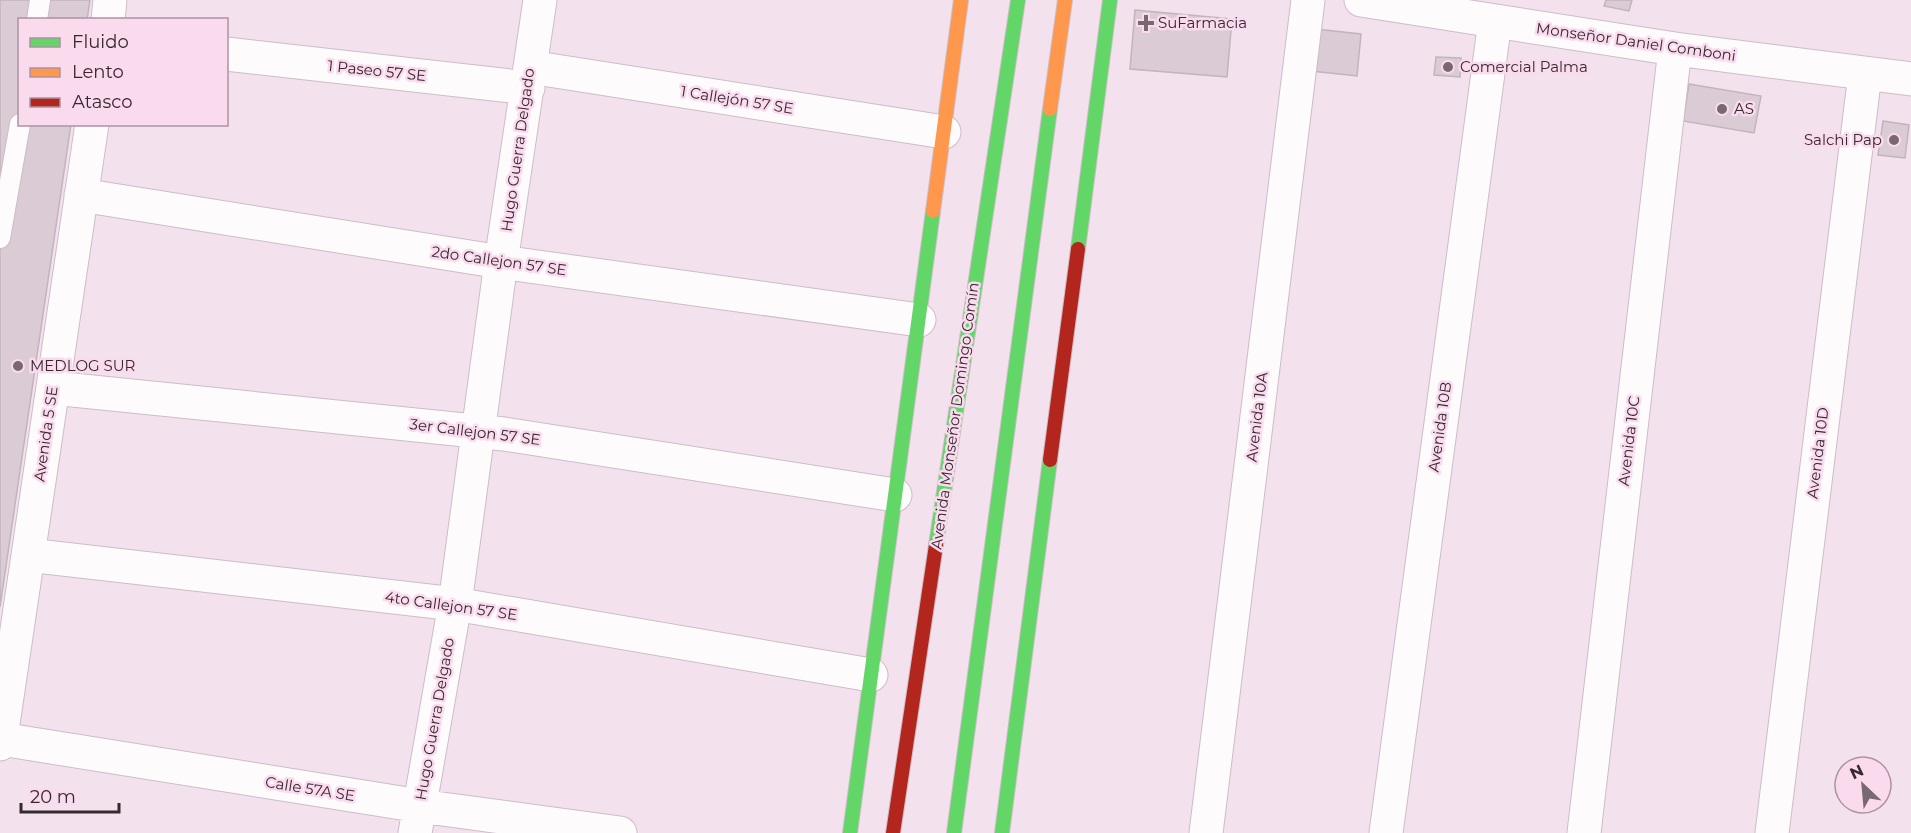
<svg xmlns="http://www.w3.org/2000/svg" width="1911" height="833" viewBox="0 0 1911 833" font-family="Montserrat,sans-serif">
  <style>
    .building { fill: #dacbd4; stroke: #c2b4bd; stroke-width: 1.5 }
    .lines { fill: none; stroke-linecap: round; stroke-linejoin: round }
    .lane-casing { stroke: #ccbdc7; stroke-width: 22 }
    .street-casing { stroke: #ccbdc7; stroke-width: 35 }
    .fast-casing { stroke: #ccbdc7; stroke-width: 16 }
    .slow-casing { stroke: #ccbdc7; stroke-width: 16 }
    .jam-casing { stroke: #ccbdc7; stroke-width: 16 }
    .lane { stroke: #fdfbfc; stroke-width: 20 }
    .street { stroke: #fdfbfc; stroke-width: 33 }
    .fast { stroke: #63d668; stroke-width: 14 }
    .slow { stroke: #ff974d; stroke-width: 14 }
    .jam { stroke: #b3261e; stroke-width: 14 }
    .poi-dot { fill: #786872; stroke: #fadbee; stroke-width: 2 }
    .labels { text-anchor: middle; stroke-width: 5; stroke-linejoin: round; paint-order: stroke }
    .poi-label { font-size: 15px; fill: #362730; stroke: #fadbee; text-anchor: start }
    .street-label { font-size: 15px; fill: #362730; stroke: #fadbee }
  </style>
  <rect width="100%" height="100%" fill="#f3e2ed"/>
  <!-- building -->
  <path class="building" d="M0,0H90L87,20H20V124H71L0,607Z
    M1606,0H1632L1629,11L1604,6Z
    M1135,10L1232,19L1227,77L1130,69Z
    M1316,29L1361,34L1357,76L1311,71Z
    M1436,57L1461,58L1460,77L1434,75Z
    M1689,84L1761,96L1754,133L1683,121Z
    M1883,121L1909,125L1905,158L1878,155Z"/>
  <g class="lines">
    <!-- lane casing -->
    <g class="lane-casing">
      <path id="lane" d="M37,20L40,0
        M0,238L20,124"/>
    </g>
    <!-- street casing -->
    <g class="street-casing">
      <path id="street" d="M1361,0L1675,49L1911,79
        M108,20L110,0
        M226,54L528,88
        M530,67L944,132
        M81,195L501,262L919,320
        M53,388L504,434L895,495
        M28,555L455,604L871,675
        M1,739L420,806L620,833
        M0,744L92,124
        M415,833L455,604L501,262L540,0
        M1206,833L1308,0
        M1386,833L1495,21
        M1584,833L1675,49
        M1772,833L1865,74"/>
    </g>
    <!-- fast casing -->
    <g class="fast-casing">
      <path id="fast" d="M1078,249L1110,0
        M936,545L1018,0
        M850,833L933,211
        M954,833L1050,109
        M1002,833L1050,460"/>
    </g>
    <!-- slow casing -->
    <g class="slow-casing">
      <path id="slow" d="M1050,109L1065,0
        M933,211L961,0"/>
    </g>
    <!-- jam casing -->
    <g class="jam-casing">
      <path id="jam" d="M1050,460L1078,249
        M893,833L936,545"/>
    </g>
    <!-- lane -->
    <use href="#lane" class="lane"/>
    <!-- street -->
    <use href="#street" class="street"/>
    <!-- fast -->
    <use href="#fast" class="fast"/>
    <!-- slow -->
    <use href="#slow" class="slow"/>
    <!-- jam -->
    <use href="#jam" class="jam"/>
  </g>
  <!-- markers -->
  <g class="poi-dot">
    <path d="M1143 14h6v6h6v6h-6v6h-6v-6h-6v-6h6z"/>
    <circle cx="1448" cy="67" r="6"/>
    <circle cx="1722" cy="109" r="6"/>
    <circle cx="1894" cy="140" r="6"/>
    <circle cx="18" cy="366" r="6"/>
  </g>
  <g class="labels">
    <!-- poi labels -->
    <g class="poi-label">
      <text x="1158" y="28">SuFarmacia</text>
      <text x="1460" y="72">Comercial Palma</text>
      <text x="1734" y="114">AS</text>
      <text x="1882" y="145" text-anchor="end">Salchi Pap</text>
      <text x="30" y="371">MEDLOG SUR</text>
    </g>
    <!-- street labels -->
    <g class="street-label">
      <text transform="translate(1636 42) rotate(8)" y="5">Monseñor Daniel Comboni</text>
      <text transform="translate(377 71) rotate(6)" y="5">1 Paseo 57 SE</text>
      <text transform="translate(737 100) rotate(9)" y="5">1 Callejón 57 SE</text>
      <text transform="translate(518 150) rotate(-82)" y="5">Hugo Guerra Delgado</text>
      <text transform="translate(499 261) rotate(8)" y="5">2do Callejon 57 SE</text>
      <text transform="translate(955 416) rotate(-82)" y="5">Avenida Monseñor Domingo Comín</text>
      <text transform="translate(1257 417) rotate(-83)" y="5">Avenida 10A</text>
      <text transform="translate(1440 427) rotate(-82)" y="5">Avenida 10B</text>
      <text transform="translate(475 432) rotate(7)" y="5">3er Callejon 57 SE</text>
      <text transform="translate(46 434) rotate(-82)" y="5">Avenida 5 SE</text>
      <text transform="translate(1629 441) rotate(-83)" y="5">Avenida 10C</text>
      <text transform="translate(1818 453) rotate(-83)" y="5">Avenida 10D</text>
      <text transform="translate(451 606) rotate(8)" y="5">4to Callejon 57 SE</text>
      <text transform="translate(435 719) rotate(-80)" y="5">Hugo Guerra Delgado</text>
      <text transform="translate(310 789) rotate(9)" y="5">Calle 57A SE</text>
    </g>
  </g>
  <!-- legend -->
  <rect x="18" y="18" width="210" height="108" fill="#fadbee" stroke="#ac93a2" stroke-width="1.5"/>
  <rect x="30" y="38" width="30" height="9" fill="#63d668" stroke="#ac93a2" stroke-width="1.5"/>
  <text x="72" y="48" font-size="18" fill="#362730">Fluido</text>
  <rect x="30" y="68" width="30" height="9" fill="#ff974d" stroke="#ac93a2" stroke-width="1.5"/>
  <text x="72" y="78" font-size="18" fill="#362730">Lento</text>
  <rect x="30" y="98" width="30" height="9" fill="#b3261e" stroke="#ac93a2" stroke-width="1.5"/>
  <text x="72" y="108" font-size="18" fill="#362730">Atasco</text>
  <!-- north arrow -->
  <g transform="translate(1863 785) rotate(334)"><circle r="28" fill="#fadbee" stroke="#ac93a2" stroke-width="1.5"/>
  <path d="M0-4.5L10 22L0 15L-10 22Z" fill="#786872"/>
  <text y="-9" font-size="16" font-weight="bold" text-anchor="middle" fill="#362730">N</text>
  </g>
  <!-- scale -->
  <path d="M21 803v9h98v-9" fill="none" stroke="#362730" stroke-width="3"/>
  <text x="30" y="803" font-size="18" fill="#362730" stroke="#fadbee" stroke-width="4.5" paint-order="stroke">20 m</text>
</svg>
